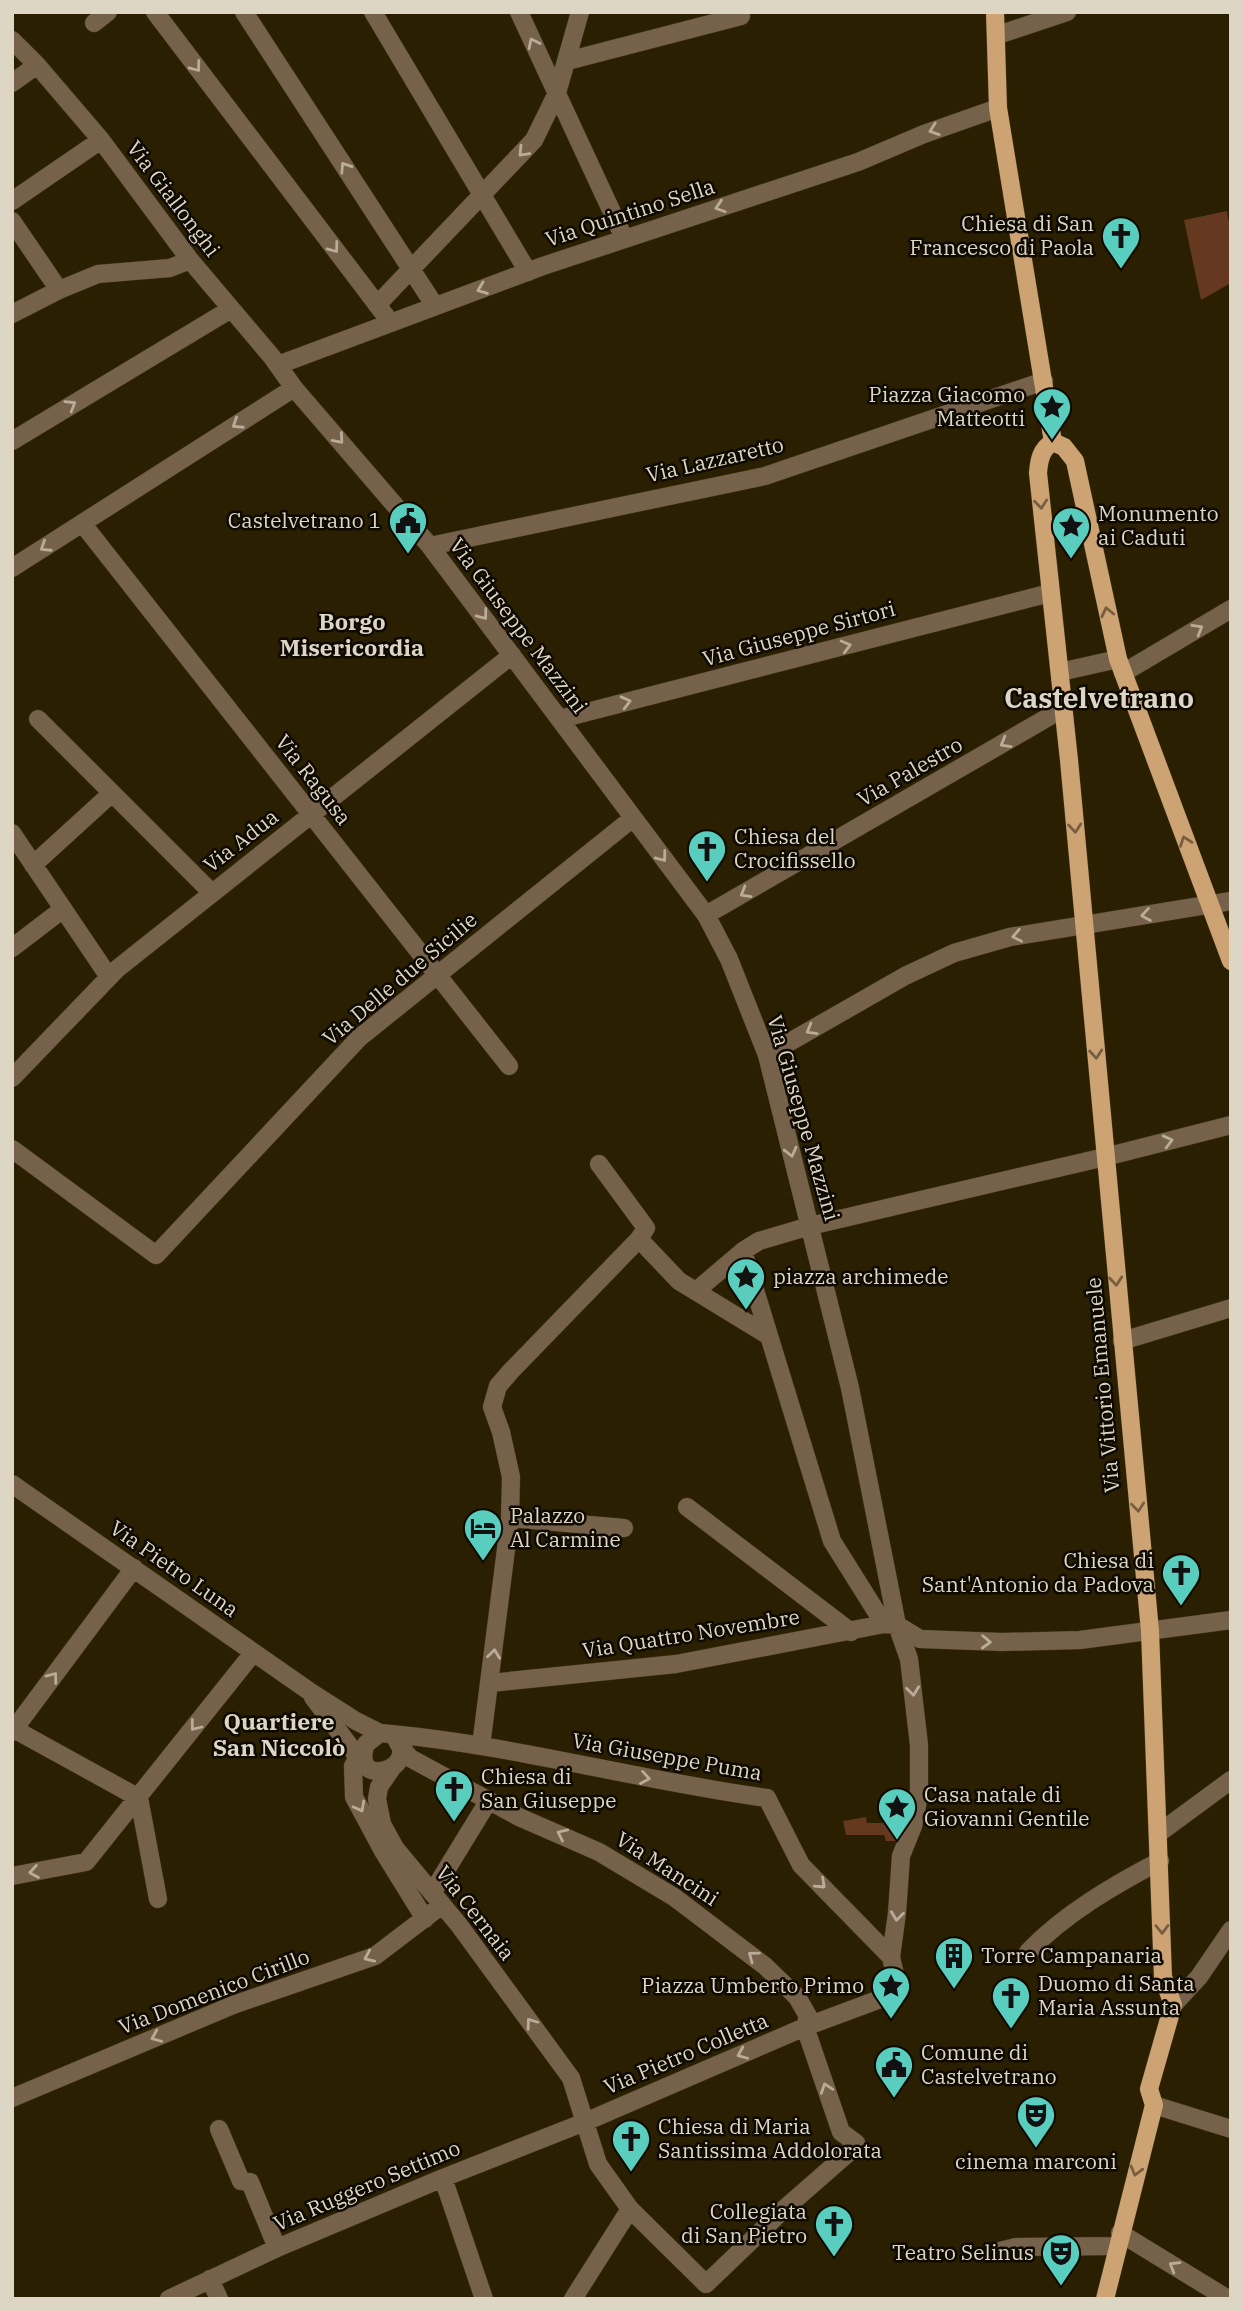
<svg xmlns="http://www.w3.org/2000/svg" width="1243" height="2311" viewBox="0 0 1243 2311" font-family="'IBM Plex Serif',serif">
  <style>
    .green { fill: #64391f }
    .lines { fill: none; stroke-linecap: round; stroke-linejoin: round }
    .minor-casing { stroke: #43391c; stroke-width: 19 }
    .major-casing { stroke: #43391c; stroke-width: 19 }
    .minor { stroke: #76624b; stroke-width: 18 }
    .major { stroke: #cda373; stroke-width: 18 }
    .oneway { stroke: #b9ad9a }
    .oneway2 { stroke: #775e40 }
    .labels { text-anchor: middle; stroke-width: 5; stroke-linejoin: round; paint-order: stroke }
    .street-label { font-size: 21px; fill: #ddd6c5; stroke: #0e0901 }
    .poi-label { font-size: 21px; fill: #ddd6c5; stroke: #0e0901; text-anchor: start }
    .neighbourhood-label { font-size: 23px; font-weight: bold; fill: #ddd6c5; stroke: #0e0901 }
    .district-label { font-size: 28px; font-weight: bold; fill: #ddd6c5; stroke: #0e0901 }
  </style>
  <rect width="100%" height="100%" fill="#2a1f01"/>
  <!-- green -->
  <path class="green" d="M1227,211L1231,235V283L1201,300L1184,220Z
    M866,1817L867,1823H904L901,1841H886L884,1835H846L843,1821Z"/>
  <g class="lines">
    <!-- minor casing -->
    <g class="minor-casing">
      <path id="minor" d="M155,12L391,323
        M244,12L435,306
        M373,12L528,272
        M519,12L624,238
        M94,23L108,12
        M998,35L1067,12
        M12,40L37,65L101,140L190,260L272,357L294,388L430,546L706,915L729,959L767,1055L850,1388L897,1625L909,1659L919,1745V1795L913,1826L901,1856L897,1913L891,1957
        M567,61L741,16
        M12,83L37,65
        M12,201L101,140
        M12,221L59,290
        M377,305L534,140L557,93L580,12
        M12,314L59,290L98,274L170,268L190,260
        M278,365L543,266L858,162L924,134L998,108
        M12,441L231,309
        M82,523L509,1066
        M430,546L765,476L1044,381
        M12,568L294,388
        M1060,672L1118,659
        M1123,673L1231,609
        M38,719L212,893
        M560,719L1050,593
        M12,833L109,977
        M33,865L112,793
        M706,915L1064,708
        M12,948L63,909
        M767,1055L905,976L954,953L1010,937L1231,901
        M12,1078L117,969L512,655
        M12,1149L156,1255L359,1038L633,818
        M639,1239L679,1281L769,1336
        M743,1251L832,1541L884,1624
        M696,1291L743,1251L759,1241L810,1226L1105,1157L1231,1125
        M1122,1341L1231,1308
        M12,1484L309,1691L356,1721L380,1733L391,1734C429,1767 348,1793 366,1744L380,1733
        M687,1507L851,1632
        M510,1518L624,1528
        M490,1683L676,1664L884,1624L897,1625L920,1639L1002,1642L1080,1640L1231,1620
        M313,1697L363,1764
        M12,1728L139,1798L158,1899
        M12,1732L134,1568
        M398,1743L410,1758L519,1817L599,1852L674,1897L765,1966L797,1997L808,2016L805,2027
        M481,1746L510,1518L511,1477L501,1432L492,1407L498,1386L511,1371L639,1239L646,1228L599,1164
        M364,1747L353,1766L354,1797L383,1851L425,1919
        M392,1768L379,1787L377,1799L382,1824L395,1848L459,1925L571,2078L598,2164L630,2209L706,2284L783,2210L847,2154L856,2143L841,2132L805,2027
        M1159,1833L1231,1780
        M12,1876L86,1862L253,1653
        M432,1893L489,1800
        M1028,1952C1064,1914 1114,1885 1160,1861
        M1173,2005L1199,1977L1231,1930
        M12,2098L233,2005L375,1956L442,1905
        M1154,2105L1231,2129
        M219,2129L241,2181L250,2182L277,2248
        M443,2178L484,2299
        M1120,2233L1228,2299
        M1000,2251L1016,2247L1117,2246
        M210,2279L219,2299
        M169,2299L277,2248L443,2178L585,2122L805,2027L899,1992L891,1957L801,1865L767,1798C641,1781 518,1746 391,1734
        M573,2299L630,2209"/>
    </g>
    <!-- major casing -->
    <g class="major-casing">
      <path id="major" d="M995,12L998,108L1053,442
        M1053,442C1041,449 1039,460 1038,473L1069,760L1150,1631L1163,1977L1173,2005L1149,2089L1154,2105L1105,2299
        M1053,442L1064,447L1075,461L1118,659L1231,961"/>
    </g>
    <!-- minor -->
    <use href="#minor" class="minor"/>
    <!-- major -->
    <use href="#major" class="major"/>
  </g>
  <!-- one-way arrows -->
  <defs><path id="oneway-chevron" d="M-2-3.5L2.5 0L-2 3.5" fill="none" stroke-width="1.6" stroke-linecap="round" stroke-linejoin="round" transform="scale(1.75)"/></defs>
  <g class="oneway">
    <use href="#oneway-chevron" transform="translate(533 43) rotate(-116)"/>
    <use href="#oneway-chevron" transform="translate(196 67) rotate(53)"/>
    <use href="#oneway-chevron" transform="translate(934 130) rotate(161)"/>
    <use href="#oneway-chevron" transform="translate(523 152) rotate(134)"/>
    <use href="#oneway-chevron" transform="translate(345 167) rotate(-123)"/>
    <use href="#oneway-chevron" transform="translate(720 207) rotate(162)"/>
    <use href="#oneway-chevron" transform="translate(334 248) rotate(53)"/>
    <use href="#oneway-chevron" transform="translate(482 289) rotate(159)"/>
    <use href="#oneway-chevron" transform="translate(71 405) rotate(-31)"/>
    <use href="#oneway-chevron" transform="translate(237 424) rotate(147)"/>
    <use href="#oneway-chevron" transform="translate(339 439) rotate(49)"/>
    <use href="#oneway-chevron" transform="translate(45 547) rotate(147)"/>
    <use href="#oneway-chevron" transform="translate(483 615) rotate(53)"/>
    <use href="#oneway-chevron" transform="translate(1198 629) rotate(-30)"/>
    <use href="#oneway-chevron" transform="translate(846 646) rotate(-15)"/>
    <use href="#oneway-chevron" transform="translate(626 702) rotate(-14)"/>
    <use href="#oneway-chevron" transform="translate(1005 743) rotate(150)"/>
    <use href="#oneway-chevron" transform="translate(662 857) rotate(53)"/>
    <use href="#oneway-chevron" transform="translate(745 893) rotate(150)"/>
    <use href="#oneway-chevron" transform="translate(1146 915) rotate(171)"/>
    <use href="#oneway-chevron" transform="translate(1017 936) rotate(169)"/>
    <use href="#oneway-chevron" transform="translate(811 1030) rotate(150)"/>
    <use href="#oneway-chevron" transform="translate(1168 1141) rotate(-14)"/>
    <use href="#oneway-chevron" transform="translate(791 1152) rotate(76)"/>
    <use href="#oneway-chevron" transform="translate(986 1642) rotate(2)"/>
    <use href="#oneway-chevron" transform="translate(494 1654) rotate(-83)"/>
    <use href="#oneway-chevron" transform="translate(53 1677) rotate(-53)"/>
    <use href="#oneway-chevron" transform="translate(913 1691) rotate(83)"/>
    <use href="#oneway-chevron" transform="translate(195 1726) rotate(128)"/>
    <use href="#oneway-chevron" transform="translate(645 1778) rotate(10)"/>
    <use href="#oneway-chevron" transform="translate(360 1807) rotate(62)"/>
    <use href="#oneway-chevron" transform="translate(562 1834) rotate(-155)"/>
    <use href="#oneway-chevron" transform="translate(34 1872) rotate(170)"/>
    <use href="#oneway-chevron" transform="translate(821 1884) rotate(43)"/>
    <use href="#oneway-chevron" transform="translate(897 1916) rotate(97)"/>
    <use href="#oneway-chevron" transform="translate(753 1956) rotate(-143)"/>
    <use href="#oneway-chevron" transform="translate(369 1957) rotate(156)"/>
    <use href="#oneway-chevron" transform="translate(531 2023) rotate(-126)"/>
    <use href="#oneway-chevron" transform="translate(156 2037) rotate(157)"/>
    <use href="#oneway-chevron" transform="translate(742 2054) rotate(157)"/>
    <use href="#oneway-chevron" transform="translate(826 2088) rotate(-109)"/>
    <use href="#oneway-chevron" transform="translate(1174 2266) rotate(-149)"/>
  </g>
  <g class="oneway2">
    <use href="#oneway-chevron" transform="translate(1041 504) rotate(84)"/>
    <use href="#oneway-chevron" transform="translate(1107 612) rotate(-103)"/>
    <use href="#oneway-chevron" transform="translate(1075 828) rotate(85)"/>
    <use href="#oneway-chevron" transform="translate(1185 841) rotate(-110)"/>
    <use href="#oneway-chevron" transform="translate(1096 1054) rotate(85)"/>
    <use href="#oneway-chevron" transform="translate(1116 1281) rotate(85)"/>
    <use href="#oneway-chevron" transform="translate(1138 1507) rotate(84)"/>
    <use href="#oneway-chevron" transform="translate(1162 1929) rotate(89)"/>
    <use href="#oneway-chevron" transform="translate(1136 2171) rotate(105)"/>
  </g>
  <!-- icons -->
  <defs>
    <g id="church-pin" transform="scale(2.0125)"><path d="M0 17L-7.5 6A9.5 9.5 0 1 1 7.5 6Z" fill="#59cebe" stroke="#0e0901"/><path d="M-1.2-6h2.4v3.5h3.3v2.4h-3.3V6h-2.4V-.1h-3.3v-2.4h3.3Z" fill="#111"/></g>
    <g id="sight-pin" transform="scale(2.0125)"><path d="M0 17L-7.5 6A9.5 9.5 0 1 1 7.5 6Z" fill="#59cebe" stroke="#0e0901"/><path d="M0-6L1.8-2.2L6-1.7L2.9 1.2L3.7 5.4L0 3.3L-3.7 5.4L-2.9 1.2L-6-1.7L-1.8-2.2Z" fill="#111"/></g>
    <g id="civic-pin" transform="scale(2.0125)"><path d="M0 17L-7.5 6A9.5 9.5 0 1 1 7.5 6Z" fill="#59cebe" stroke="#0e0901"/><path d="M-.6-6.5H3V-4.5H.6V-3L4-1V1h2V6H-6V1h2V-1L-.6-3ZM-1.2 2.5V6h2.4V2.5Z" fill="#111"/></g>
    <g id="hotel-pin" transform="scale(2.0125)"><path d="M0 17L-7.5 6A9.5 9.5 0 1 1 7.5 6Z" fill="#59cebe" stroke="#0e0901"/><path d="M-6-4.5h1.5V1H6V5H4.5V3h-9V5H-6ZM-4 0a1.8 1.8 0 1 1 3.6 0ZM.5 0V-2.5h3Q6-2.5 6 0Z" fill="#111"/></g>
    <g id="building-pin" transform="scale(2.0125)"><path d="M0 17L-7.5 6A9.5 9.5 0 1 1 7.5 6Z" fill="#59cebe" stroke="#0e0901"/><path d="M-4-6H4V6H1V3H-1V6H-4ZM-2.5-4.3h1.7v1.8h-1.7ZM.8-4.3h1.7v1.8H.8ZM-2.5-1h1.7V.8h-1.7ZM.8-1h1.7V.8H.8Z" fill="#111"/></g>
    <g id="theatre-pin" transform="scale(2.0125)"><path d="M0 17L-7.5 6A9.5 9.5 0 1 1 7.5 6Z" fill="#59cebe" stroke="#0e0901"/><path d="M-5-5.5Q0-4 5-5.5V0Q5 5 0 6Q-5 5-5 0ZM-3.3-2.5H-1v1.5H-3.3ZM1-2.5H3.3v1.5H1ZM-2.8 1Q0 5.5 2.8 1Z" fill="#111"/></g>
  </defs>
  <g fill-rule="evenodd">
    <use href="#church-pin" x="1121" y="236"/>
    <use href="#sight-pin" x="1052" y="407"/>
    <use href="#civic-pin" x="408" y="521"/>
    <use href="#sight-pin" x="1071" y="526"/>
    <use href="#church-pin" x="707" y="849"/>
    <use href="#sight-pin" x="746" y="1277"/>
    <use href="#hotel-pin" x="483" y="1528"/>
    <use href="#church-pin" x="1181" y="1573"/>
    <use href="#church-pin" x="454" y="1789"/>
    <use href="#sight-pin" x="897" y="1807"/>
    <use href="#building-pin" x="954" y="1956"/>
    <use href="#sight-pin" x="891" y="1986"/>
    <use href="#church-pin" x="1011" y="1996"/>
    <use href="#civic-pin" x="894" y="2065"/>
    <use href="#theatre-pin" x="1036" y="2115"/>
    <use href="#church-pin" x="631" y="2139"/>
    <use href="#church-pin" x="834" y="2224"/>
    <use href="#theatre-pin" x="1061" y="2253"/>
  </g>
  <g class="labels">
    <!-- street labels -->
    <g class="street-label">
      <text transform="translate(173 199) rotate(53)" y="7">Via Giallonghi</text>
      <text transform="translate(630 213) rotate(-18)" y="7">Via Quintino Sella</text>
      <text transform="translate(715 460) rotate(-13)" y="7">Via Lazzaretto</text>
      <text transform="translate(518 626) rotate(53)" y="7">Via Giuseppe Mazzini</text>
      <text transform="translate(799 634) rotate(-15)" y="7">Via Giuseppe Sirtori</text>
      <text transform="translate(910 772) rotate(-30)" y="7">Via Palestro</text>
      <text transform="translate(313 780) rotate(52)" y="7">Via Ragusa</text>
      <text transform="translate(241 841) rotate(-38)" y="7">Via Adua</text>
      <text transform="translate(400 979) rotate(-40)" y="7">Via Delle due Sicilie</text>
      <text transform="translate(803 1118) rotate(74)" y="7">Via Giuseppe Mazzini</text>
      <text transform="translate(1103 1385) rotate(-95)" y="7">Via Vittorio Emanuele</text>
      <text transform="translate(174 1569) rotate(35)" y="7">Via Pietro Luna</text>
      <text transform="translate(691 1634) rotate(-9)" y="7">Via Quattro Novembre</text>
      <text transform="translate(667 1757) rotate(10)" y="7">Via Giuseppe Puma</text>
      <text transform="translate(667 1869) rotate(33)" y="7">Via Mancini</text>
      <text transform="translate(475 1913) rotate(52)" y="7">Via Cernaia</text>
      <text transform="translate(214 1992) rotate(-21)" y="7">Via Domenico Cirillo</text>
      <text transform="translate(686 2054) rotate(-23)" y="7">Via Pietro Colletta</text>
      <text transform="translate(367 2186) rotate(-23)" y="7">Via Ruggero Settimo</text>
    </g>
    <!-- poi labels -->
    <g class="poi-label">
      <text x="1094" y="231" text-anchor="end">Chiesa di San<tspan x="1094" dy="24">Francesco di Paola</tspan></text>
      <text x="1025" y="402" text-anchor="end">Piazza Giacomo<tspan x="1025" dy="24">Matteotti</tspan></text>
      <text x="1098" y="521">Monumento<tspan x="1098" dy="24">ai Caduti</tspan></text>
      <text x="381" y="528" text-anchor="end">Castelvetrano 1</text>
      <text x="734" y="844">Chiesa del<tspan x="734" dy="24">Crocifissello</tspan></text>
      <text x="773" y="1284">piazza archimede</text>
      <text x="510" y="1523">Palazzo<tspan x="510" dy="24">Al Carmine</tspan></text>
      <text x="1154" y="1568" text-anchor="end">Chiesa di<tspan x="1154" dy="24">Sant'Antonio da Padova</tspan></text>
      <text x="481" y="1784">Chiesa di<tspan x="481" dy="24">San Giuseppe</tspan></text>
      <text x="924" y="1802">Casa natale di<tspan x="924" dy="24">Giovanni Gentile</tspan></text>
      <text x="981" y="1963">Torre Campanaria</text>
      <text x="1038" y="1991">Duomo di Santa<tspan x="1038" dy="24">Maria Assunta</tspan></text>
      <text x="864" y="1993" text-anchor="end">Piazza Umberto Primo</text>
      <text x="921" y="2060">Comune di<tspan x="921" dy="24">Castelvetrano</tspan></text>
      <text x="658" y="2134">Chiesa di Maria<tspan x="658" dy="24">Santissima Addolorata</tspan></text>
      <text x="1036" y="2169" text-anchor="middle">cinema marconi</text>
      <text x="807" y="2219" text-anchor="end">Collegiata<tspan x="807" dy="24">di San Pietro</tspan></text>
      <text x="1034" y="2260" text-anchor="end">Teatro Selinus</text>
    </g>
    <!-- neighbourhood labels -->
    <g class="neighbourhood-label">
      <text x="352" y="630">Borgo<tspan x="352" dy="26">Misericordia</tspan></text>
      <text x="279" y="1730">Quartiere<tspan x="279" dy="26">San Niccolò</tspan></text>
    </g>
    <!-- district labels -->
    <g class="district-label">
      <text x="1099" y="708">Castelvetrano</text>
    </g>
  </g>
  <!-- border -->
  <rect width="1243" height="2311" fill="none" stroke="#ddd6c5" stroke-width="28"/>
</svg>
